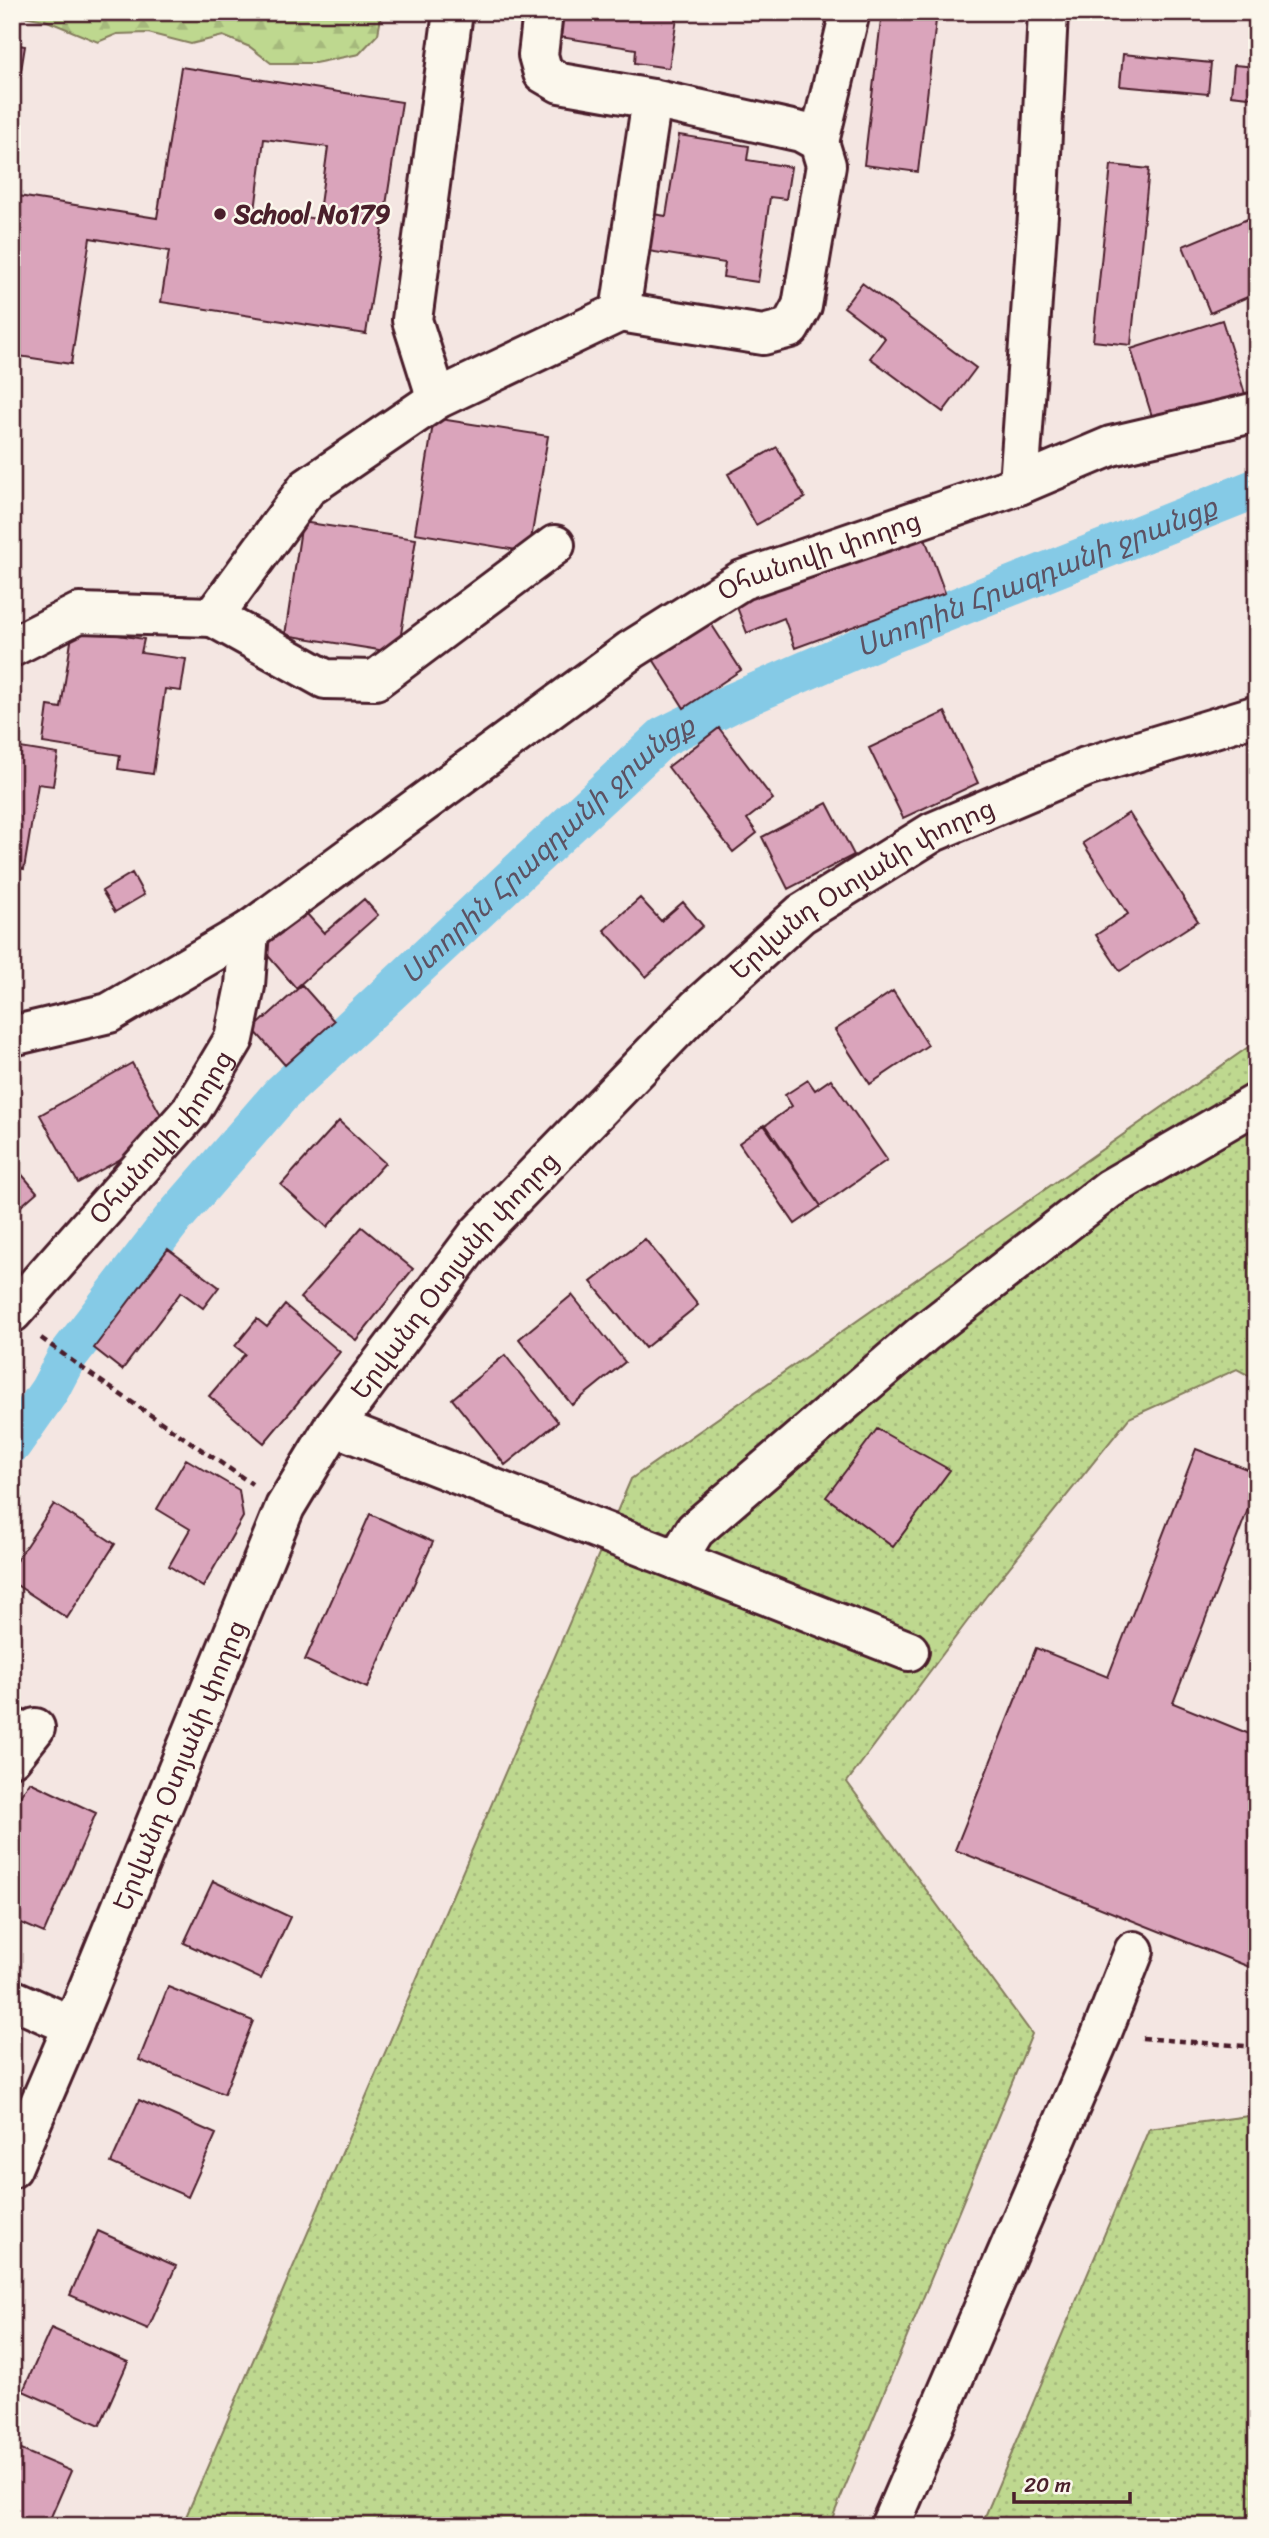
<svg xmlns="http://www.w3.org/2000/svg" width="1269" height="2538" viewBox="0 0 1269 2538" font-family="Sriracha,'Noto Sans Armenian',sans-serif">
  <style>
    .forest { fill: url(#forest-firs); stroke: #847c5d; stroke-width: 2 }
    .park { fill: url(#park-dots); stroke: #847c5d; stroke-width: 2 }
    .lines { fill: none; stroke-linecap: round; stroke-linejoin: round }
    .canal { stroke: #85cae6; stroke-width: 40 }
    .building { fill: #daa4bb; stroke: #4a1f2b; stroke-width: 2; fill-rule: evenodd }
    .minor-casing { stroke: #4a1f2b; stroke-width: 44 }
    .path { stroke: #4a1f2b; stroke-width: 4.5; stroke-dasharray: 7 5; stroke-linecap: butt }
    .minor { stroke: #fbf7ec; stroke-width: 38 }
    .poi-dot { fill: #4a1f2b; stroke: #fbf7ec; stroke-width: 2.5 }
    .labels { text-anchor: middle; stroke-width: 5; stroke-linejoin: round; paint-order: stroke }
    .poi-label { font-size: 26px; font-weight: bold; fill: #4a1f2b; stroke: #fbf7ec; text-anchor: start }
    .street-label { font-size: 26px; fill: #4a1f2b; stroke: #fbf7ec }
    .water-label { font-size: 28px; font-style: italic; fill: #5c5263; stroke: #fbf7ec }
  </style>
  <defs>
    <pattern id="forest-firs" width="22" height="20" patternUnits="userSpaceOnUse" patternTransform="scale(1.75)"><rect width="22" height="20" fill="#bed88f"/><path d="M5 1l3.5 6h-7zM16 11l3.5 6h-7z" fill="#a5b97c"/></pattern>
    <pattern id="park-dots" width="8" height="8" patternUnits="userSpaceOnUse" patternTransform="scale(1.75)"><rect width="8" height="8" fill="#bed88f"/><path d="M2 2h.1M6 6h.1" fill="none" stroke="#a5b97c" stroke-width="1.8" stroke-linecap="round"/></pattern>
  </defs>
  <rect width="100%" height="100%" fill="#f4e6e2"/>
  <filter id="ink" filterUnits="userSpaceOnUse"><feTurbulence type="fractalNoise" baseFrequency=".0143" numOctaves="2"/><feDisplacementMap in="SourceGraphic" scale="14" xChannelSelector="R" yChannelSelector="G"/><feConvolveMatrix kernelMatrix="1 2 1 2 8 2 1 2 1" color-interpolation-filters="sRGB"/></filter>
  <g filter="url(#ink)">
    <!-- forest -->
    <path class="forest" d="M12,12H382L378,34L359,54L315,63H271L250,47L223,36L191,44L148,33L117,34L98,42L45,20L12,14Z"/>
    <!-- park -->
    <path class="park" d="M1257,1041V1380L1237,1369L1129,1418L987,1595L847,1782L1032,2034L829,2526H182L631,1479Z
      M1257,2115V2526H981L1149,2129Z"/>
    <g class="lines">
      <!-- canal -->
      <path class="canal" id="s1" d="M12,1444L49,1391L67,1357L172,1220L281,1094L663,737L734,702L888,635L1257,488"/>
    </g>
    <!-- building -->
    <path class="building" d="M563,12H678L669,68L635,63L636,49L560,37Z
      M882,12H937L918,172L864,165Z
      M12,44L25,46L12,126Z
      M1123,54L1211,63L1208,94L1120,86Z
      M1234,65L1257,67V98L1231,95Z
      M181,67L402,102L366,334L161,302L169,251L90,238L71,364L12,355V195L157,218ZM264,139L328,147L318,219L255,211Z
      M679,135L749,146L747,160L791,167L786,199L770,197L758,282L723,277L725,263L648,251L653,214L666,216Z
      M1111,165L1149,169L1131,345L1093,341Z
      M1257,215V293L1210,313L1183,246Z
      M862,283L976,368L943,412L870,358L885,338L844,307Z
      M1222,320L1246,397L1155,426L1131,349Z
      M434,418L548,436L529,552L415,533Z
      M777,447L805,498L756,525L728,474Z
      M302,522L416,539L398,653L285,635Z
      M923,533L945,593L795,648L784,618L747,633L735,602Z
      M708,619L741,670L684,708L651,656Z
      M73,628L144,639L141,653L186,659L181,691L165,689L153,774L118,769L120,755L43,743L48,706L61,708Z
      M945,712L978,783L903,818L869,748Z
      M719,728L773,799L747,819L757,833L733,852L668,767Z
      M12,733H16L14,747L58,754L53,786L38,784L24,869L12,867Z
      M827,803L854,855L788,889L762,837Z
      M1129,813L1198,921L1120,971L1096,935L1128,914L1083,843Z
      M132,873L144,895L115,912L102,891Z
      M640,898L661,921L683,902L703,926L646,977L604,930Z
      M364,899L378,915L296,988L257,943L299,905L324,933Z
      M302,985L334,1021L285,1065L253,1029Z
      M893,991L928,1045L870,1084L835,1030Z
      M132,1063L170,1131L78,1183L40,1115Z
      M831,1079L887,1160L821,1206L766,1125L792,1106L785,1095L808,1080L815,1090Z
      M12,1107L21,1127L12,1130Z
      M339,1121L385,1163L327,1227L281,1185Z
      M764,1125L821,1206L795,1224L739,1143Z
      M12,1163L37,1192L12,1214Z
      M362,1227L413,1269L356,1340L300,1298Z
      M645,1239L698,1305L645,1348L591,1282Z
      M168,1249L219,1287L203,1308L181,1292L122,1370L94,1348Z
      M572,1295L625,1362L572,1405L519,1339Z
      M285,1305L340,1352L264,1443L209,1396L245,1354L235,1346L257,1319L267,1327Z
      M505,1355L558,1422L505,1465L452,1399Z
      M877,1429L950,1470L893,1547L826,1497Z
      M1196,1449L1257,1473V1486L1173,1703L1257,1737V1970L955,1850L1036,1648L1108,1677Z
      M186,1459L239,1490L243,1517L203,1587L169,1566L190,1529L157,1509Z
      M54,1504L115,1544L67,1618L12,1582V1567Z
      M370,1514L433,1542L367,1688L305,1660Z
      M30,1782L96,1813L44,1933L12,1919V1807Z
      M213,1881L290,1917L261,1979L184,1943Z
      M168,1987L253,2021L224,2094L139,2060Z
      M139,2100L216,2134L188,2197L111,2163Z
      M98,2231L176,2266L148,2329L70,2295Z
      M51,2328L128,2362L100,2425L23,2391Z
      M12,2446L71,2471L47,2526H23L12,2521Z"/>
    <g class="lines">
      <!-- minor casing -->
      <g class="minor-casing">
        <g id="minor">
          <path d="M819,142L850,12"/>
          <path d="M620,312L763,335L790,328L802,306L826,165L819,142L801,132L652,99"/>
          <path d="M437,399L412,320L453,12"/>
          <path d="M1019,485L1038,215L1048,12"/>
          <path d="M213,617L325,679L375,680L555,545"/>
          <path d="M12,647L79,613L213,617L307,488L437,399L620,312L652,99L560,83L543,73L538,55L543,12"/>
          <path id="s2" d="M12,1036L109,1013L249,931L631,650L742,580L1019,485L1111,446L1257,412"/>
          <path id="s3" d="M12,1313L191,1111L234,1039L245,986L249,931"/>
          <path d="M334,1426L677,1560L695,1530L923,1334L1109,1189L1257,1103"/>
          <path d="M677,1560L909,1651"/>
          <path d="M12,1757L35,1728"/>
          <path d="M12,1999L73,2026"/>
          <path id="s4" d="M12,2168L73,2026L285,1507L334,1426L479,1233L698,1007L801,914L933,832L1086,767L1257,715"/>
          <path d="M890,2526L1101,2035L1134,1951"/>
        </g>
      </g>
      <!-- path -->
      <path class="path" d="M41,1338L89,1373L252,1484
        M1142,2038L1257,2047"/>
      <!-- minor -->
      <use href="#minor" class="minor"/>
    </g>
  </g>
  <!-- markers -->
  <circle class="poi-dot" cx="220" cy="214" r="7"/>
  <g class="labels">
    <!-- poi labels -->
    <g class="poi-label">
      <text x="234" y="223">School No179</text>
    </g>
    <!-- street labels -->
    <g class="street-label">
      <text dy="9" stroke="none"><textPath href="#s2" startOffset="948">Օհանովի փողոց</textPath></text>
      <text dy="9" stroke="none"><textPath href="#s4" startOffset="1570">Երվանդ Օտյանի փողոց</textPath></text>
      <text dy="9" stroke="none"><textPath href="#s3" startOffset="231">Օհանովի փողոց</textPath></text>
      <text dy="9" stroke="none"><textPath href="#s4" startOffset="1003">Երվանդ Օտյանի փողոց</textPath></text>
      <text dy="9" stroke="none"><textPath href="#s4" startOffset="436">Երվանդ Օտյանի փողոց</textPath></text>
    </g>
    <!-- water labels -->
    <g class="water-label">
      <text dy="10" stroke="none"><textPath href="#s1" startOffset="1372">Ստորին Հրազդանի ջրանցք</textPath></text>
      <text dy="10" stroke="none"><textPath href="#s1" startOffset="805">Ստորին Հրազդանի ջրանցք</textPath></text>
    </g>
  </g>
  <!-- margin -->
  <rect width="1269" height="2538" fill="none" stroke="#fbf7ec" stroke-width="42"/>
  <rect x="21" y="21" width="1227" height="2496" fill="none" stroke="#4a1f2b" stroke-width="2.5" filter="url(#ink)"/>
  <!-- scale -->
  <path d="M1014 2492v10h116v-10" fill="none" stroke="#4a1f2b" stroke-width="3.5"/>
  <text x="1024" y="2492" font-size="21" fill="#4a1f2b" stroke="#fbf7ec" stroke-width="5" paint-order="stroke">20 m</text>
</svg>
